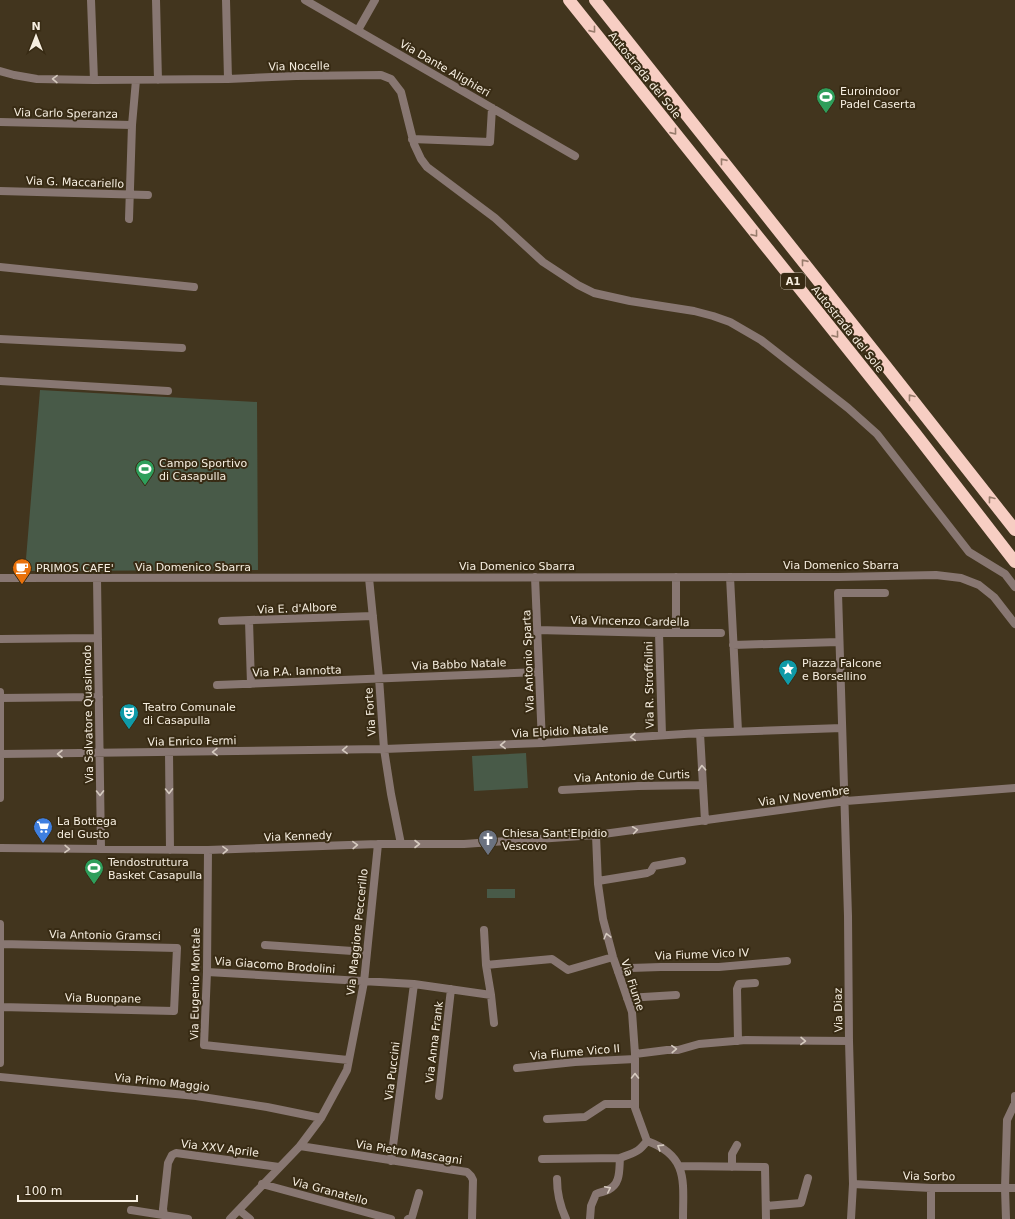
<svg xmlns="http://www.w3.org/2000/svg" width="1015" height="1219" viewBox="0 0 1015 1219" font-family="'DejaVu Sans',sans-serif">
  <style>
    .green { fill: #485a48 }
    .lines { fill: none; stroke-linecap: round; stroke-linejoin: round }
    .street { stroke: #887772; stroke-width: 8 }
    .highway { stroke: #f7cec3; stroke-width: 12 }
    .oneway { stroke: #987c6c }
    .oneway2 { stroke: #d5cabf }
    .labels { text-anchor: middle; stroke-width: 4; stroke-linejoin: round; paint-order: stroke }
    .shield { fill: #382b14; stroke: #bdb4a3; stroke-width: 1 }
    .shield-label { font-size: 10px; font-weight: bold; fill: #f6eee0 }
    .street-label { font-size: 11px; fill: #f6eee0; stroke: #382b14 }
    .poi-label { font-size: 11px; fill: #f6eee0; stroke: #382b14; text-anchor: start }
  </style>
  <rect width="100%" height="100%" fill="#42351e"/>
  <!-- green -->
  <path class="green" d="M40,390L257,402L258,570L25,571Z
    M526,753L528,788L474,791L472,756Z
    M487,889H515V898H487Z"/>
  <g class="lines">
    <!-- street -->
    <path class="street" d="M91,0L94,80
      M156,0L158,80
      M226,0L228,79
      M305,0L575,156
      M358,30L375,0
      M0,71L14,75L37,79L94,80L228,79L296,76L381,75L391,79L401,92L414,144L421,159L427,167L495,218L543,262L578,285L594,293L630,301L694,311L713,316L730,322L761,340L848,408L877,434L969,552L1005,574L1015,587
      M0,122L132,125
      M412,139L490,142L492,108
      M0,191L148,195
      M129,219L132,125L136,80
      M0,267L194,287
      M0,339L182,348
      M0,381L168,391
      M535,577L542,743
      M730,577L738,731
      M0,578L838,577L936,575L961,578L979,585L994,597L1015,624
      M97,578L101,849
      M369,578L379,678L384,749L391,794L401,844
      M222,621L373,616
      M249,621L251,684
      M537,630L659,633H721
      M659,633L662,735
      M676,633V577
      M0,639L98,638
      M733,645L839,642
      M217,685L539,672
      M0,692V798
      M0,698L99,697
      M700,733L705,821
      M169,752L170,850
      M1,754L384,749L542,743L700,733L842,728
      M562,790L638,786L703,785
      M596,835L598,884L603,919L613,957L632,1012L635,1054V1108L647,1141
      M0,848L208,850L378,844H464L596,835L846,801L1015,788
      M208,850L207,972L204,1045L348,1060
      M598,881L647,873L651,871L654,866L682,861
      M0,924V1063
      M484,930L486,965L491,995
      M265,945L367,952
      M486,965L552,959L568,970L613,957
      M207,972L414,984L491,995L494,1023
      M618,972L630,968L661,967H719L787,961
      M627,998L676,995
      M0,1007L174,1011L177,948L1,944
      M738,1041L737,989L739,984L755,983
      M635,1054L667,1050H678L699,1044L746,1040L849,1041
      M517,1068L575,1062L635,1059
      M0,1077L196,1096L267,1107L321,1118
      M439,1096L451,989
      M547,1119L585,1117L605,1104H635
      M647,1141C689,1156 683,1182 683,1219
      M300,1146L467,1172L471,1176L473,1180L472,1219
      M542,1159L620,1158
      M391,1161L414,984
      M679,1166L765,1167L766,1219
      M732,1167V1154L737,1145
      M557,1179C557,1193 560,1206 566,1219
      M262,1184L391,1219
      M853,1184L931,1188H1015
      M931,1188V1219
      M766,1206L801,1203L808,1178
      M131,1210L188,1219
      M239,1210L250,1219
      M164,1215L163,1209L168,1163L172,1155L176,1153L279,1167
      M230,1219L300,1146L321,1118L347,1070L364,982L378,844
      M408,1219L412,1217L419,1193
      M590,1219L591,1206L596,1194C600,1192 604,1192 608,1190C621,1184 619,1170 620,1158C634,1152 637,1154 647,1141
      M851,1219L853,1184L849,1041L848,916L838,593H885
      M1006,1219L1005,1188L1007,1120L1015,1103V1096"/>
    <!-- highway -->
    <path class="highway" d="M569,0L915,433L1015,562
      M595,0L885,365L1015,530"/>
  </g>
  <!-- one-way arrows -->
  <defs><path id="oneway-chevron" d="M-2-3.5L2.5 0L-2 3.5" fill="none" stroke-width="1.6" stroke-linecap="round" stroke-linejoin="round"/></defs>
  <g class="oneway">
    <use href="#oneway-chevron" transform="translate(593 30) rotate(51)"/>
    <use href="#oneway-chevron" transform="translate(674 132) rotate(51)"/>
    <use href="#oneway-chevron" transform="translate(723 161) rotate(-129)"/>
    <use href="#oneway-chevron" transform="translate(755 234) rotate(51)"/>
    <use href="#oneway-chevron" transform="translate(804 262) rotate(-129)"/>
    <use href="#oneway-chevron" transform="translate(836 335) rotate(51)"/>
    <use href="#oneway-chevron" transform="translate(911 397) rotate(-128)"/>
    <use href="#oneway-chevron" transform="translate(991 499) rotate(-128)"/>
  </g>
  <g class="oneway2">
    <use href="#oneway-chevron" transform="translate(55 79) rotate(-179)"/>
    <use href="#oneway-chevron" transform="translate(633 737) rotate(176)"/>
    <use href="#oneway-chevron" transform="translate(503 745) rotate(178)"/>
    <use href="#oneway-chevron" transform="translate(345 750) rotate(179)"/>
    <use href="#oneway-chevron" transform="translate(215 752) rotate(179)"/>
    <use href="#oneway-chevron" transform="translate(60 754) rotate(180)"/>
    <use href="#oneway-chevron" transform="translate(702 768) rotate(-93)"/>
    <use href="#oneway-chevron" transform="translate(169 791) rotate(89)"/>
    <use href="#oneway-chevron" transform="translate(100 793) rotate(89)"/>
    <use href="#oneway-chevron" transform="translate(635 830) rotate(-8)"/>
    <use href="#oneway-chevron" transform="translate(417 844)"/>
    <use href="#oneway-chevron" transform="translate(355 845) rotate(-2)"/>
    <use href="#oneway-chevron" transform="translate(67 849) rotate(1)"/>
    <use href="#oneway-chevron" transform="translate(225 850) rotate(-2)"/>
    <use href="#oneway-chevron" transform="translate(607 936) rotate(-104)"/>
    <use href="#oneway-chevron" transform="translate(803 1041) rotate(1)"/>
    <use href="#oneway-chevron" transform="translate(674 1049) rotate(-3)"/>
    <use href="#oneway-chevron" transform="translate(635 1076) rotate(-90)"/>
    <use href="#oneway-chevron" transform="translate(660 1147) rotate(-148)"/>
    <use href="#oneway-chevron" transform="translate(608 1189) rotate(-26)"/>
  </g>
  <!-- icons -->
  <defs>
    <g id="stadium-pin" transform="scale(1)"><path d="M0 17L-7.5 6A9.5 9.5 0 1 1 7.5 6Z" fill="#2e9e5b" stroke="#382b14"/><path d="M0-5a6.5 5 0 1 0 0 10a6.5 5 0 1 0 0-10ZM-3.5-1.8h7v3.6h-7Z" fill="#fff"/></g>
    <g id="cafe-pin" transform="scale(1)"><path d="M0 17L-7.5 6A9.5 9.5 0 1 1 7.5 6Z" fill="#e8710a" stroke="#382b14"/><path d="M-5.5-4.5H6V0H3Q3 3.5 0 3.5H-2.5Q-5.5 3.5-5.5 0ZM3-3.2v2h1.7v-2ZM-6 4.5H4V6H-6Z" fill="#fff"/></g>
    <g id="sight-pin" transform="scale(1)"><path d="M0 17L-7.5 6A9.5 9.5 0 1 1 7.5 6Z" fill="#0f9aa8" stroke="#382b14"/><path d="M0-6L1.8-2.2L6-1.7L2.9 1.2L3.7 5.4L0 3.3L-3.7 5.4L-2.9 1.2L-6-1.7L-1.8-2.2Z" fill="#fff"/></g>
    <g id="theatre-pin" transform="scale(1)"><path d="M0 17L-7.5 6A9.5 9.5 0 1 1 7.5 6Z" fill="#0f9aa8" stroke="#382b14"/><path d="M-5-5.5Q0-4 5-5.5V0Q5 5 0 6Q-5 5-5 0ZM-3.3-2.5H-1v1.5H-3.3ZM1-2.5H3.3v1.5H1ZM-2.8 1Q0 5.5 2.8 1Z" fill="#fff"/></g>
    <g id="supermarket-pin" transform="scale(1)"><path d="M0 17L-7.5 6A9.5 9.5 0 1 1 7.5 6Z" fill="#3f7fe0" stroke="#382b14"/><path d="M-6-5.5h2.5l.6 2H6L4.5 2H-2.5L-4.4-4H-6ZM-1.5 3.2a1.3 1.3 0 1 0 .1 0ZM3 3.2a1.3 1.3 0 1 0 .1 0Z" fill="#fff"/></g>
    <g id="church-pin" transform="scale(1)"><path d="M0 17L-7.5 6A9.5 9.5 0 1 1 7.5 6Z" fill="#6b7280" stroke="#382b14"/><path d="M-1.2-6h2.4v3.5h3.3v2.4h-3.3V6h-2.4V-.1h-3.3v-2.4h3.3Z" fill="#fff"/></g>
  </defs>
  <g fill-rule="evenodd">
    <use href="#stadium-pin" x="826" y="97"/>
    <use href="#stadium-pin" x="145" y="469"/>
    <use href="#cafe-pin" x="22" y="568"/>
    <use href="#sight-pin" x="788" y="669"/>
    <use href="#theatre-pin" x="129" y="713"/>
    <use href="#supermarket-pin" x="43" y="827"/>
    <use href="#church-pin" x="488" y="839"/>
    <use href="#stadium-pin" x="94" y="868"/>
  </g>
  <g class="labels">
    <!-- shield labels -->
    <rect class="shield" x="781" y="273" width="24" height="16" rx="3"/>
    <g class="shield-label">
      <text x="793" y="285">A1</text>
    </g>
    <!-- street labels -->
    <g class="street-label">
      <text transform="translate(299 66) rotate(-1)" y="4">Via Nocelle</text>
      <text transform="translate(445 68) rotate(30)" y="4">Via Dante Alighieri</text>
      <text transform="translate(645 75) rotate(51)" y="4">Autostrada del Sole</text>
      <text transform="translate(66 113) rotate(1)" y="4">Via Carlo Speranza</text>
      <text transform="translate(75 182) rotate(2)" y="4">Via G. Maccariello</text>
      <text transform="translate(848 329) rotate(51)" y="4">Autostrada del Sole</text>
      <text x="841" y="569">Via Domenico Sbarra</text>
      <text x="517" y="570">Via Domenico Sbarra</text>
      <text x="193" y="571">Via Domenico Sbarra</text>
      <text transform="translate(297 608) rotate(-2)" y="4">Via E. d'Albore</text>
      <text transform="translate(630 621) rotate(1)" y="4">Via Vincenzo Cardella</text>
      <text transform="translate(528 661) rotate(-92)" y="4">Via Antonio Sparta</text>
      <text transform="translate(459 664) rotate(-2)" y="4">Via Babbo Natale</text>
      <text transform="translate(297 671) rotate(-2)" y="4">Via P.A. Iannotta</text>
      <text transform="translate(649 685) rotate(-91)" y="4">Via R. Stroffolini</text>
      <text transform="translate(370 712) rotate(-94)" y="4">Via Forte</text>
      <text transform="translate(88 714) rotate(-91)" y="4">Via Salvatore Quasimodo</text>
      <text transform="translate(560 731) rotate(-3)" y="4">Via Elpidio Natale</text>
      <text transform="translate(192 741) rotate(-1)" y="4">Via Enrico Fermi</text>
      <text transform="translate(632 776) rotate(-2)" y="4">Via Antonio de Curtis</text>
      <text transform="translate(804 796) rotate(-8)" y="4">Via IV Novembre</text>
      <text transform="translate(298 836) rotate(-2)" y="4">Via Kennedy</text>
      <text transform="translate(357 932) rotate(-84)" y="4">Via Maggiore Peccerillo</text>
      <text transform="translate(105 935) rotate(1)" y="4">Via Antonio Gramsci</text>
      <text transform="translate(702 954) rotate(-2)" y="4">Via Fiume Vico IV</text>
      <text transform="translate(275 965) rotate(4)" y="4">Via Giacomo Brodolini</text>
      <text transform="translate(195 984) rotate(-89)" y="4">Via Eugenio Montale</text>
      <text transform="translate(633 985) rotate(72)" y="4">Via Fiume</text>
      <text transform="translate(103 998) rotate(1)" y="4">Via Buonpane</text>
      <text transform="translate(838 1010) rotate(-91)" y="4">Via Diaz</text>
      <text transform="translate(434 1042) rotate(-83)" y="4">Via Anna Frank</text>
      <text transform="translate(575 1052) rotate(-5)" y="4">Via Fiume Vico II</text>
      <text transform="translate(392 1071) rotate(-83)" y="4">Via Puccini</text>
      <text transform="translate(162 1082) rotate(6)" y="4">Via Primo Maggio</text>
      <text transform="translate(220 1148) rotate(7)" y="4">Via XXV Aprile</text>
      <text transform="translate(409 1152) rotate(9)" y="4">Via Pietro Mascagni</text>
      <text transform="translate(929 1176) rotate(1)" y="4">Via Sorbo</text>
      <text transform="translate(330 1191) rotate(15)" y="4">Via Granatello</text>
    </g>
    <!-- poi labels -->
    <g class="poi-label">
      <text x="840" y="95">Euroindoor<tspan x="840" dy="13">Padel Caserta</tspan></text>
      <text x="159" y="467">Campo Sportivo<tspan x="159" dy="13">di Casapulla</tspan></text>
      <text x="36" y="572">PRIMOS CAFE'</text>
      <text x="802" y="667">Piazza Falcone<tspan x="802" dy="13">e Borsellino</tspan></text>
      <text x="143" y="711">Teatro Comunale<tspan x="143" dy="13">di Casapulla</tspan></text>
      <text x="57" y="825">La Bottega<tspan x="57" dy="13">del Gusto</tspan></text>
      <text x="502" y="837">Chiesa Sant'Elpidio<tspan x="502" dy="13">Vescovo</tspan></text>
      <text x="108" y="866">Tendostruttura<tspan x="108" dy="13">Basket Casapulla</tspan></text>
    </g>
  </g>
  <!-- north arrow -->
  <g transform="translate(36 36)" stroke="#382b14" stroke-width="3" paint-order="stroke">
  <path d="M0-3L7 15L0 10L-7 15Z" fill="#f6eee0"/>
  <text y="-6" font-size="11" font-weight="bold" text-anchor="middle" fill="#f6eee0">N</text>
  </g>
  <!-- scale -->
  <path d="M18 1195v6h119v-6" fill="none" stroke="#f6eee0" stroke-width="2"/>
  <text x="24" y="1195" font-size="12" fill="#f6eee0" stroke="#382b14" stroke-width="3" paint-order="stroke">100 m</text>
</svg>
